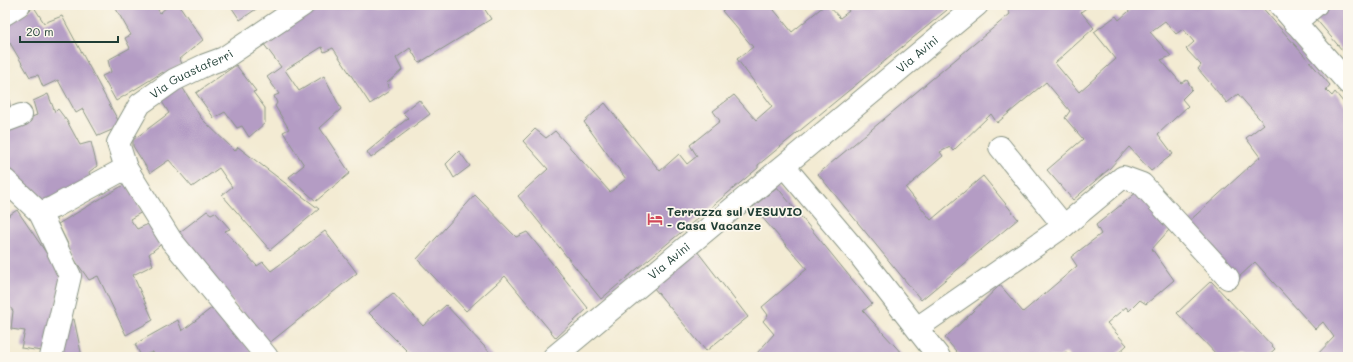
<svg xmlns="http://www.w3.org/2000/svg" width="1353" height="362" viewBox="0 0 1353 362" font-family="Mali,sans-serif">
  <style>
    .building { fill: #b49cc4 }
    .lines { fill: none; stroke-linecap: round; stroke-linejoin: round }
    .street-casing { stroke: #899484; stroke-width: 24 }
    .street { stroke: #fff; stroke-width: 22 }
    .labels { text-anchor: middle; stroke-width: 3.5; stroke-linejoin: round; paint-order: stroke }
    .street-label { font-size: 12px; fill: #1f3d34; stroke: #fbf7ec }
    .poi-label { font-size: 12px; font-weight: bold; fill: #1f3d34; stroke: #fbf7ec; text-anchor: start }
  </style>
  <rect width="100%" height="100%" fill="#fbf7ec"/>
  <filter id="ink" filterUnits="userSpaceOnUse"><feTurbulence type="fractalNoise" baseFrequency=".025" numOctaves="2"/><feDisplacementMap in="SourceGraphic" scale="8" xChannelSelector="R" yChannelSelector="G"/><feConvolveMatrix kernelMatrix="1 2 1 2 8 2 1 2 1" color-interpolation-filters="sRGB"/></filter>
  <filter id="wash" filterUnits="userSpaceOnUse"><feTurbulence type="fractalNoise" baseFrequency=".012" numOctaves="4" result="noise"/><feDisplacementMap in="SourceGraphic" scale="16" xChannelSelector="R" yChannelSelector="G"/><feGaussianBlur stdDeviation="0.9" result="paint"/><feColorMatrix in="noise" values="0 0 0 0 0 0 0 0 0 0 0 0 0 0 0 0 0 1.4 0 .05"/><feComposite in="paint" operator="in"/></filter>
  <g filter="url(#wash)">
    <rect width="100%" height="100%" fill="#f3ebd3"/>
    <g id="blocks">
      <!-- building -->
      <path class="building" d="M119,5H155L160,13L169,5H179L203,40L180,59L182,64L164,75L163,72L116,101L102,76L111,72L108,60L130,48L125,38L131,35L115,7Z
        M230,5H262L240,20Z
        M317,5H482L491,19L419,63L410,48L396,58L402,70L387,83L389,91L370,104L333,48L324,52L322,47L285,70L299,91L324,76L341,109L320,128L350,173L316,201L289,177L304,165L283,132L289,129L275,106L277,103L274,96L279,94L267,77L281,67L263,43Z
        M730,5H770L792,32L825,5H828L840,18L849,11L846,6L847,5H943L947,10L758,165V168L601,299L518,196L548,169L523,141L535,129L546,138L555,131L610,192L626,179L584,122L605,103L660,171L679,154L687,164L697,156L690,145L720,121L713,111L734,95L756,120L772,106L737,59L753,47L722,11Z
        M1006,5H1090L1081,12L1094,28L1055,63L1079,92L1116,59L1094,32L1116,16L1119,20L1136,5H1260L1330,85L1326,90L1332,96L1335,92L1348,108V357H1315L1334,337L1323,322L1315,329L1255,262L1237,279L1186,224L1260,157L1246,138L1264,124L1238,94L1227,103L1198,69L1201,65L1186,49L1194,42L1183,29L1176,34L1165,21L1150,32L1171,56L1161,60L1181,83L1187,80L1192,89L1182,99L1188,106L1158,134L1173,154L1151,171L1129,147L1109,169L1073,200L1047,170L1083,139L1065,118L1070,111L1046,82L997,123L991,114L953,151L950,147L940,152L943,156L906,188L931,220L983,176L1018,219L921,300L818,174L1010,14Z
        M1330,5H1348V57L1315,18Z
        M34,7L44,23L62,16L121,126L98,136L83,109L76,113L58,80L43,87L38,75L30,77L10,43L5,47V27Z
        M236,65L256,91L253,92L265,108V123L249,137L242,126L237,128L225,112L214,118L196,93Z
        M5,83L11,109L5,111Z
        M181,85L201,118L235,151L238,147L319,209L270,250L222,195L232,187L219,168L192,187L169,160L150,173L133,146V140L169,113L159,97Z
        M48,94L55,112L58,109L67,121L80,145L91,142L97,166L89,172L91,182L45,206L5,173V136L7,135L11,125L37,115L33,101Z
        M419,100L430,114L371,158L367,152L408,118L403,113Z
        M459,151L470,166L454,178L446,164Z
        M127,183L142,212L130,219L137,229L153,222L164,242L149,254L153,265L133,275L153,320L126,335L98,276L89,280L67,249L69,246L58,224Z
        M777,187L872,304L863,311L905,357H760L757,353L774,334L763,321L768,315L762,307L807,269L753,207Z
        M1137,192L1169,230L1152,249L1174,280L1146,304L1140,300L1129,311L1126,307L1107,323L1127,345L1114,357H1070L1066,352L1060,357H961L945,338L1000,285L1023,312L1077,266L1071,257L1101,234L1096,225Z
        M475,195L516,237L527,232L588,308L556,338L505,276L466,311L417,259Z
        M17,210L62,276L49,352L21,348L25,331L11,329L13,311L5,300V218Z
        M207,211L211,214L215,212L230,229L225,231L257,266L263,262L271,271L325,231L357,273L268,344L176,235Z
        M697,251L748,317L706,351L653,287Z
        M1211,281L1275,349L1266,357H1219L1177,313Z
        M393,293L423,326L446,305L494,357H413L369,313Z
        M213,307L257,357H155L153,352L141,356L135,344L178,320L182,331Z
        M74,319L82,357H59L63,322Z
        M717,353L720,357H711Z"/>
    </g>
  </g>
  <g filter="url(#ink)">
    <use href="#blocks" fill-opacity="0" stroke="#899484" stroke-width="1"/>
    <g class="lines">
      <!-- street casing -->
      <g class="street-casing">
        <g id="street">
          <path d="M1280,5L1348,83"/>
          <path d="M5,14L19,5"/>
          <path d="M1295,23L1316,5"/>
          <path d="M5,121L21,115"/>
          <path d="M1000,147L1064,226"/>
          <path d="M784,166L861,257L939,357"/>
          <path id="s1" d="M126,168L118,143L140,104L174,80L205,65L224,58L303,5"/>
          <path d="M5,180L40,213L54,207L126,168L171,240L267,357"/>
          <path d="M40,213L70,276L51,357"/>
          <path d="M917,328L1064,226L1123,177L1142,184L1228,278"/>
          <path id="s2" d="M554,357L977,5"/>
        </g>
      </g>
      <!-- street -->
      <use href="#street" class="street"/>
    </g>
  </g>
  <!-- icons -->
  <defs>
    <g id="hotel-bare" transform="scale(1.2)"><path d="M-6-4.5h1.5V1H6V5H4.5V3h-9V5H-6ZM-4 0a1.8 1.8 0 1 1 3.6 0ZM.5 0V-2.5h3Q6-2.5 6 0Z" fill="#d1495b" stroke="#fbf7ec" stroke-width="2.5" paint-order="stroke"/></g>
  </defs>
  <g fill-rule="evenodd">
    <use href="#hotel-bare" x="655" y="219"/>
  </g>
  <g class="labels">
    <!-- street labels -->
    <g class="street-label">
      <text dy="4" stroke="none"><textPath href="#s2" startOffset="473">Via Avini</textPath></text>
      <text dy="4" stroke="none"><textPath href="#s1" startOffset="131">Via Guastaferri</textPath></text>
      <text dy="4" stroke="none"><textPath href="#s2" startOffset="150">Via Avini</textPath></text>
    </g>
    <!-- poi labels -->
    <g class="poi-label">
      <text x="667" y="216">Terrazza sul VESUVIO<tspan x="667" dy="14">- Casa Vacanze</tspan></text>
    </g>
  </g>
  <!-- margin -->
  <rect width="1353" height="362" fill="none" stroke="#fbf7ec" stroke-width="20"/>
  <!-- scale -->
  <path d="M20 36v6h98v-6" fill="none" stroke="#1f3d34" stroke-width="2"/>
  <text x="26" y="36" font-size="12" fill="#1f3d34" stroke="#fbf7ec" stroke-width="3" paint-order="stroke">20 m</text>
</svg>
